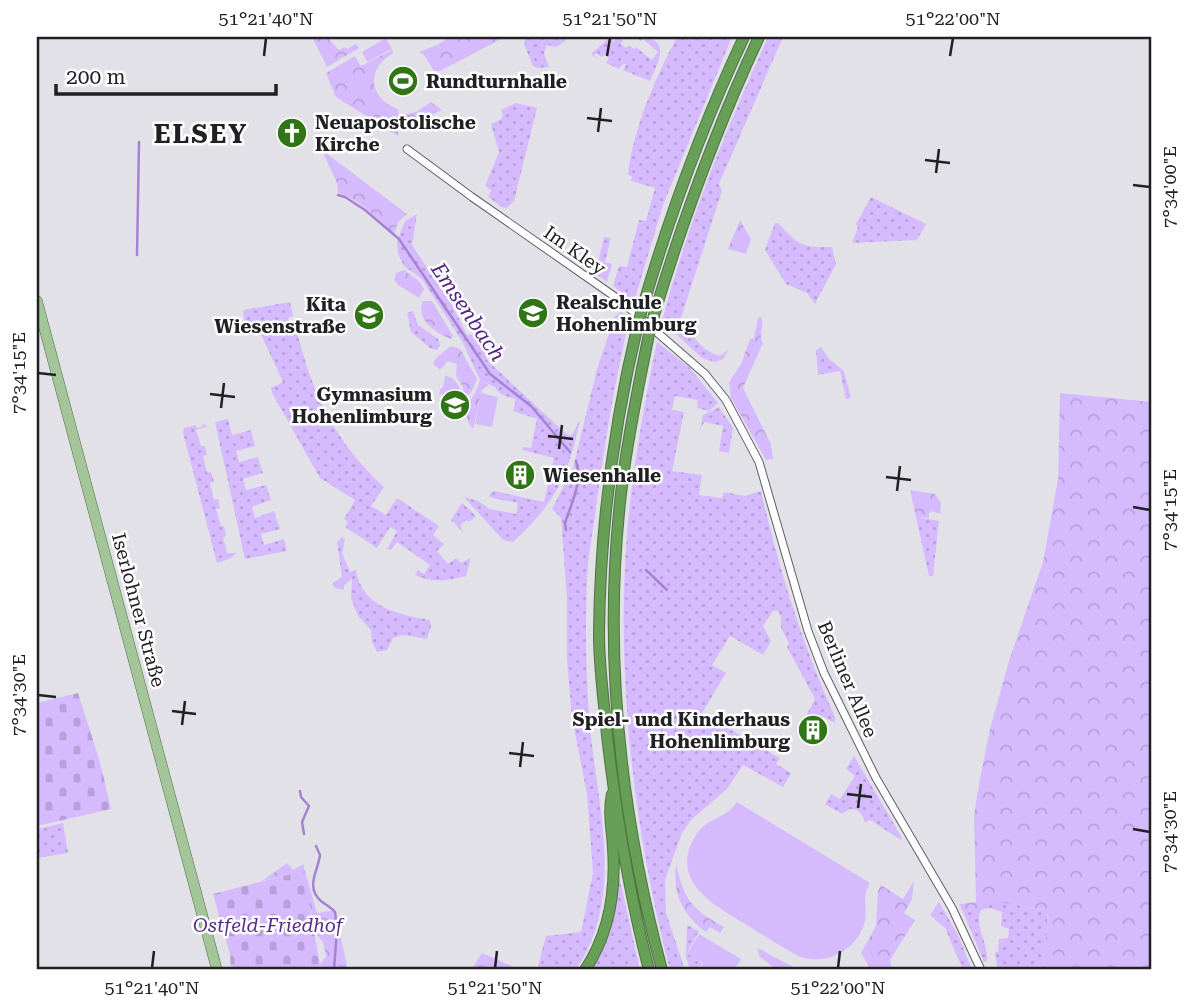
<svg xmlns="http://www.w3.org/2000/svg" width="1189" height="1007" viewBox="0 0 1189 1007" font-family="'Roboto Serif',serif">
  <style>
    .grass { fill: url(#grass-dots) }
    .forest { fill: url(#forest-crowns) }
    .cemetery { fill: url(#cemetery-stones) }
    .pitch { fill: #d5bafe }
    .lines { fill: none; stroke-linecap: round; stroke-linejoin: round }
    .stream { stroke: #a483d3; stroke-width: 2.5 }
    .tertiary-casing { stroke: #605e64; stroke-width: 9 }
    .primary-casing { stroke: #4e7343; stroke-width: 11 }
    .motorway-casing { stroke: #4e7343; stroke-width: 12 }
    .tertiary { stroke: #fff; stroke-width: 7 }
    .primary { stroke: #a3c599; stroke-width: 10 }
    .motorway { stroke: #669f55; stroke-width: 10 }
    .motorway-bridge-casing { stroke: #4e7343; stroke-width: 12; stroke-linecap: butt }
    .motorway-bridge { stroke: #669f55; stroke-width: 10 }
    .ticks { fill: none; stroke: #212022; stroke-width: 2.5 }
    .labels { text-anchor: middle; stroke-width: 5; stroke-linejoin: round; paint-order: stroke }
    .poi-label { font-size: 19px; font-weight: bold; fill: #212022; stroke: #fff; text-anchor: start }
    .street-label { font-size: 19px; fill: #212022; stroke: #fff }
    .park-label { font-size: 19px; font-style: italic; fill: #592b89; stroke: #fff }
    .water-label { font-size: 21px; font-style: italic; fill: #532482; stroke: #fff }
    .district-label { font-size: 26px; font-weight: bold; letter-spacing: 2px; fill: #212022; stroke: #fff }
    .neatline { fill: none; stroke: #212022; stroke-width: 2.5 }
    .ticks-label { font-size: 18px; text-anchor: middle; fill: #212022 }
  </style>
  <defs>
    <pattern id="grass-dots" width="8" height="8" patternUnits="userSpaceOnUse" patternTransform="scale(1.75)"><rect width="8" height="8" fill="#d5bafe"/><path d="M2 2h.1M6 6h.1" fill="none" stroke="#b7a0d9" stroke-width="1.8" stroke-linecap="round"/></pattern>
    <pattern id="forest-crowns" width="20" height="18" patternUnits="userSpaceOnUse" patternTransform="scale(1.75)"><rect width="20" height="18" fill="#d5bafe"/><path d="M2 6a3 3 0 1 1 6 0M12 15a3 3 0 1 1 6 0" fill="none" stroke="#b7a0d9"/></pattern>
    <pattern id="cemetery-stones" width="16" height="16" patternUnits="userSpaceOnUse" patternTransform="scale(1.75)"><rect width="16" height="16" fill="#d5bafe"/><path d="M2 7V4a2 2 0 0 1 4 0v3zM10 15v-3a2 2 0 0 1 4 0v3z" fill="#b7a0d9"/></pattern>
  </defs>
  <rect width="100%" height="100%" fill="#e3e1e8"/>
  <!-- grass -->
  <path class="grass" d="M525,37H570L557,47L547,45L544,54L549,67L538,68L533,66L524,44Z
    M610,37L613,40V43L615,39L612,37H619L623,41L621,44L626,48L629,45L634,49L636,47L652,60L658,52L643,39L641,41L635,37C672,37 660,58 650,81L623,70L626,65L624,63L619,69L606,63L609,58L605,55L601,57L597,53L594,55L599,60L591,54Z
    M677,37H732L663,205L634,302L613,286L619,266L627,267L639,220L646,221L655,188L631,181L632,177L628,174C634,126 655,79 677,37Z
    M768,37H783L719,184L722,191L680,321L688,324L687,328C695,340 706,353 720,356L729,349L723,359L715,362L702,358L662,321C688,223 726,129 768,37Z
    M516,103L537,108L514,201L507,208L502,207L488,197L491,190L485,186L499,152L491,124L501,119L503,115L501,110Z
    M871,197L926,224L917,240L852,243L858,227L856,224Z
    M417,214L412,245L453,307L467,335L482,334L490,342L484,350L487,360L565,433L571,436L580,420C568,477 556,502 513,542L503,540L464,497L478,501L490,509L516,514L518,503L492,498L489,496L491,493L494,491L544,502L554,458L522,450L523,447L531,448L537,419L513,411L516,399C507,397 499,395 495,387L480,380L462,341L422,279L404,266L398,254L397,241L405,221Z
    M775,223H778C800,246 800,247 832,247L836,264L815,304L807,293L786,284L765,250Z
    M604,237L611,238L605,262L612,264L607,282L599,276L596,271Z
    M290,302L293,316L288,318L291,328H296C312,393 334,441 384,487L371,506L386,515L397,498L439,526L433,535L444,544L437,551L448,564L456,558L461,563L471,558L466,576C448,581 432,583 415,575L418,570L424,574L430,565L397,542L391,550L388,549L385,553L397,531L390,527L377,548L345,527L348,522L344,519L355,500L320,478L272,393L271,388L283,382L258,328L245,330L243,310Z
    M413,311L418,325L438,339L440,345L437,350L430,348L411,332L407,313Z
    M621,312L630,317C614,383 604,448 595,515C592,536 588,557 587,579C585,628 586,678 590,727C598,809 625,897 576,970H537L546,936L581,932L593,873L587,794L572,718L567,660V599L561,518L552,509L573,468L597,369L615,316Z
    M657,342L690,368L718,403L709,411L697,408L698,400L675,396L672,410L684,412L672,471L702,475L699,495L722,498L724,492L745,496L761,491C779,569 802,644 835,717V723L822,716L819,721L807,714L815,699L787,647L789,643L781,628V617L778,611H773L763,626L771,641L763,655L730,636L712,665L726,673L702,713L780,758L776,764L791,773L783,787L743,765L727,789L691,820L682,833L665,880L666,913L685,970H670C635,836 617,686 626,547C631,478 643,410 657,342Z
    M821,347L829,359L844,371L851,398L846,399L840,371L818,375L816,350Z
    M719,407L733,428L729,453L719,451L723,426L704,422L700,431L703,415Z
    M228,419L232,435L251,430L255,446L236,451L239,462L258,457L263,473L243,479L246,490L266,485L271,500L252,507L255,518L274,511L280,529L261,534L264,545L284,539L287,551L245,559L215,422Z
    M202,424L208,426L196,430L201,446H205L207,455L203,456L207,473L211,472L214,482L210,483L214,500L218,499L220,508L216,509L221,526H224L226,536L223,537L227,553H237L229,559L217,563L183,433L184,428L196,425V428L202,427Z
    M462,503L476,516L469,522L466,520L460,526L464,533L451,520Z
    M916,517L939,521L933,576H929Z
    M342,537L345,540L342,553L350,572L356,570C361,606 398,615 430,620L431,626L427,639L403,635L393,638L387,650L377,652L372,642L371,630L358,616L351,598L352,579L344,585V590L334,588L333,583L342,577L337,542Z
    M854,756L902,838L901,840L870,820L865,822C862,814 859,809 850,809L842,814L825,804L831,794L840,799L855,776L846,769Z
    M63,823L68,853L37,858V829Z
    M616,862L640,970H589Z
    M939,902L958,935L972,970H963L945,928L930,915Z
    M988,902H1003L1048,911L1043,970H1003L997,966L995,952H998L999,939L1008,938L1009,929L1001,926L1002,912L990,908L981,910C974,926 989,944 987,961L984,962L964,914L975,906Z
    M687,925L699,931L687,953L702,963L698,970H690L686,957Z"/>
  <!-- forest -->
  <path class="forest" d="M312,37H327L339,50L345,47L347,49L356,44L359,48L327,67Z
    M450,37H505L440,71H434L424,55L419,52L437,45Z
    M392,50L393,53C366,69 368,98 398,109L400,125L398,126V136L336,97L326,73L355,56L361,66Z
    M431,102L442,110L407,127L403,126L402,115L416,112Z
    M322,150L407,214L398,222L394,235C380,220 358,198 338,193L337,183Z
    M740,220L751,239L746,254L728,249Z
    M404,270L419,281L424,289L419,298L398,285L394,280L396,273Z
    M423,301H432L453,336L451,339C436,333 415,320 423,301Z
    M761,317C765,326 758,334 763,343L743,388L771,444L773,459L766,460L731,398L729,382L741,364L750,339L754,338L758,318Z
    M451,346L460,349L477,379L472,391L464,399L463,387L456,376L457,364L448,361L440,370L433,364L436,358Z
    M445,376C458,377 461,389 459,400L439,394L441,388H443Z
    M480,380L489,385L482,390L473,429C457,410 476,398 480,380Z
    M1060,393L1152,402V970H1043L1048,911C1018,905 991,895 964,914L959,904L976,902L974,815L979,784L990,729L1009,661L1043,562L1058,479Z
    M910,490L935,494L941,503L940,514L932,511L929,513V518L916,517Z
    M287,863L293,870L303,864L317,913L335,910L348,970H321L320,964L326,956L323,942L317,935L300,872L262,881Z
    M676,865C686,901 690,908 724,927L720,933L710,927L706,932C683,916 672,893 676,865Z
    M914,881L912,899L904,913L915,920L890,960L892,970H871L861,953L876,926L878,891L881,885L903,899Z
    M758,948L795,968L801,970H777L759,956Z
    M482,953L512,966L513,970H471Z"/>
  <!-- cemetery -->
  <path class="cemetery" d="M78,693L100,762L111,809L37,826V703Z
    M303,871L321,970H231L230,954L213,894Z"/>
  <!-- pitch -->
  <path class="pitch" d="M386,38L392,49L367,62L362,52Z
    M481,393L498,397L492,427L475,424Z
    M737,802L870,883C861,899 868,905 865,921C858,950 826,967 798,956C781,946 764,936 747,925C715,906 667,881 696,835C708,816 724,821 737,802Z
    M699,934L741,959L734,970H699L703,963L687,954Z"/>
  <g class="lines">
    <!-- stream -->
    <path class="stream" d="M338,195L345,197L365,210L399,239L490,374L531,406L570,452
      M137,255L139,142
      M566,530L565,523C571,504 583,482 576,461
      M646,570L667,590
      M300,791L301,797L309,806L302,822L304,834
      M316,846L320,855C318,871 305,887 321,901C326,905 331,907 335,912L337,928L334,970"/>
    <!-- tertiary casing -->
    <g class="tertiary-casing">
      <path id="tertiary" d="M407,149L472,197L621,301L705,374L726,400L759,462L808,631L824,673L876,778L952,908L981,970"/>
    </g>
    <!-- primary casing -->
    <g class="primary-casing">
      <path id="primary" d="M37,301L217,970"/>
    </g>
    <!-- motorway casing -->
    <g class="motorway-casing">
      <path id="motorway" d="M643,306C670,214 703,124 744,37
        M654,315C683,219 717,127 759,37
        M638,324C613,428 600,528 599,634C599,668 604,702 607,735C616,814 629,893 649,970
        M649,334C639,384 628,434 622,485C602,647 620,813 662,970
        M585,970C609,934 616,891 613,848C612,829 608,813 612,794"/>
    </g>
    <!-- tertiary -->
    <use href="#tertiary" class="tertiary"/>
    <!-- primary -->
    <use href="#primary" class="primary"/>
    <!-- motorway -->
    <use href="#motorway" class="motorway"/>
    <!-- motorway-bridge casing -->
    <g class="motorway-bridge-casing">
      <path id="motorway-bridge" d="M638,324L643,306
        M649,334L654,315"/>
    </g>
    <!-- motorway-bridge -->
    <use href="#motorway-bridge" class="motorway-bridge"/>
  </g>
  <!-- ticks -->
  <path class="ticks" d="M264,56L266,38M607,56L610,38M950,56L953,38M587,118L612,121M598,132L601,108M925,160L950,163M936,173L939,149M1133,185L1150,187M38,373L56,375M210,394L235,397M221,408L224,383M548,436L573,439M559,449L562,425M886,477L911,480M897,491L900,466M1133,507L1150,510M38,695L56,697M172,711L196,714M182,725L185,701M509,753L534,756M520,767L523,742M847,794L872,797M858,808L861,784M1133,829L1150,832M152,968L154,951M495,968L497,951M838,968L840,951"/>
  <!-- icons -->
  <defs>
    <g id="stadium-disc" transform="scale(1.575)"><circle r="9.5" fill="#317616" stroke="#fff"/><path d="M0-5a6.5 5 0 1 0 0 10a6.5 5 0 1 0 0-10ZM-3.5-1.8h7v3.6h-7Z" fill="#fff"/></g>
    <g id="church-disc" transform="scale(1.575)"><circle r="9.5" fill="#317616" stroke="#fff"/><path d="M-1.2-6h2.4v3.5h3.3v2.4h-3.3V6h-2.4V-.1h-3.3v-2.4h3.3Z" fill="#fff"/></g>
    <g id="school-disc" transform="scale(1.575)"><circle r="9.5" fill="#317616" stroke="#fff"/><path d="M0-5L7-2L0 1L-7-2ZM-4 1L0 2.5L4 1V4Q0 6-4 4Z" fill="#fff"/></g>
    <g id="building-disc" transform="scale(1.575)"><circle r="9.5" fill="#317616" stroke="#fff"/><path d="M-4-6H4V6H1V3H-1V6H-4ZM-2.5-4.3h1.7v1.8h-1.7ZM.8-4.3h1.7v1.8H.8ZM-2.5-1h1.7V.8h-1.7ZM.8-1h1.7V.8H.8Z" fill="#fff"/></g>
  </defs>
  <g fill-rule="evenodd">
    <use href="#stadium-disc" x="403" y="81"/>
    <use href="#church-disc" x="292" y="133"/>
    <use href="#school-disc" x="533" y="313"/>
    <use href="#school-disc" x="369" y="315"/>
    <use href="#school-disc" x="455" y="405"/>
    <use href="#building-disc" x="520" y="475"/>
    <use href="#building-disc" x="813" y="730"/>
  </g>
  <g class="labels">
    <!-- poi labels -->
    <g class="poi-label">
      <text x="426" y="88">Rundturnhalle</text>
      <text x="315" y="129">Neuapostolische<tspan x="315" dy="22">Kirche</tspan></text>
      <text x="556" y="309">Realschule<tspan x="556" dy="22">Hohenlimburg</tspan></text>
      <text x="346" y="311" text-anchor="end">Kita<tspan x="346" dy="22">Wiesenstraße</tspan></text>
      <text x="432" y="401" text-anchor="end">Gymnasium<tspan x="432" dy="22">Hohenlimburg</tspan></text>
      <text x="543" y="482">Wiesenhalle</text>
      <text x="790" y="726" text-anchor="end">Spiel- und Kinderhaus<tspan x="790" dy="22">Hohenlimburg</tspan></text>
    </g>
    <!-- street labels -->
    <g class="street-label">
      <text transform="translate(575 250) rotate(35)" y="7">Im Kley</text>
      <text transform="translate(139 610) rotate(75)" y="7">Iserlohner Straße</text>
      <text transform="translate(848 679) rotate(67)" y="7">Berliner Allee</text>
    </g>
    <!-- park labels -->
    <g class="park-label">
      <text x="268" y="932">Ostfeld-Friedhof</text>
    </g>
    <!-- water labels -->
    <g class="water-label">
      <text transform="translate(468 312) rotate(56)" y="7">Emsenbach</text>
    </g>
    <!-- district labels -->
    <g class="district-label">
      <text x="201" y="143">ELSEY</text>
    </g>
  </g>
  <!-- border -->
  <rect width="1189" height="1007" fill="none" stroke="#ffffff" stroke-width="77"/>
  <!-- scale -->
  <path d="M56 84v10h220v-10" fill="none" stroke="#212022" stroke-width="3.5"/>
  <text x="66" y="84" font-size="21" fill="#212022" stroke="#ffffff" stroke-width="5" paint-order="stroke">200 m</text>
  <rect x="38" y="38" width="1112" height="930" class="neatline"/>
  <g class="ticks-label">
    <text x="266" y="25">51°21'40"N</text>
    <text x="610" y="25">51°21'50"N</text>
    <text x="953" y="25">51°22'00"N</text>
    <text transform="translate(1170 187) rotate(-90)" y="6">7°34'00"E</text>
    <text transform="translate(19 373) rotate(-90)" y="6">7°34'15"E</text>
    <text transform="translate(1170 510) rotate(-90)" y="6">7°34'15"E</text>
    <text transform="translate(19 695) rotate(-90)" y="6">7°34'30"E</text>
    <text transform="translate(1170 832) rotate(-90)" y="6">7°34'30"E</text>
    <text x="152" y="994">51°21'40"N</text>
    <text x="495" y="994">51°21'50"N</text>
    <text x="838" y="994">51°22'00"N</text>
  </g>
</svg>
